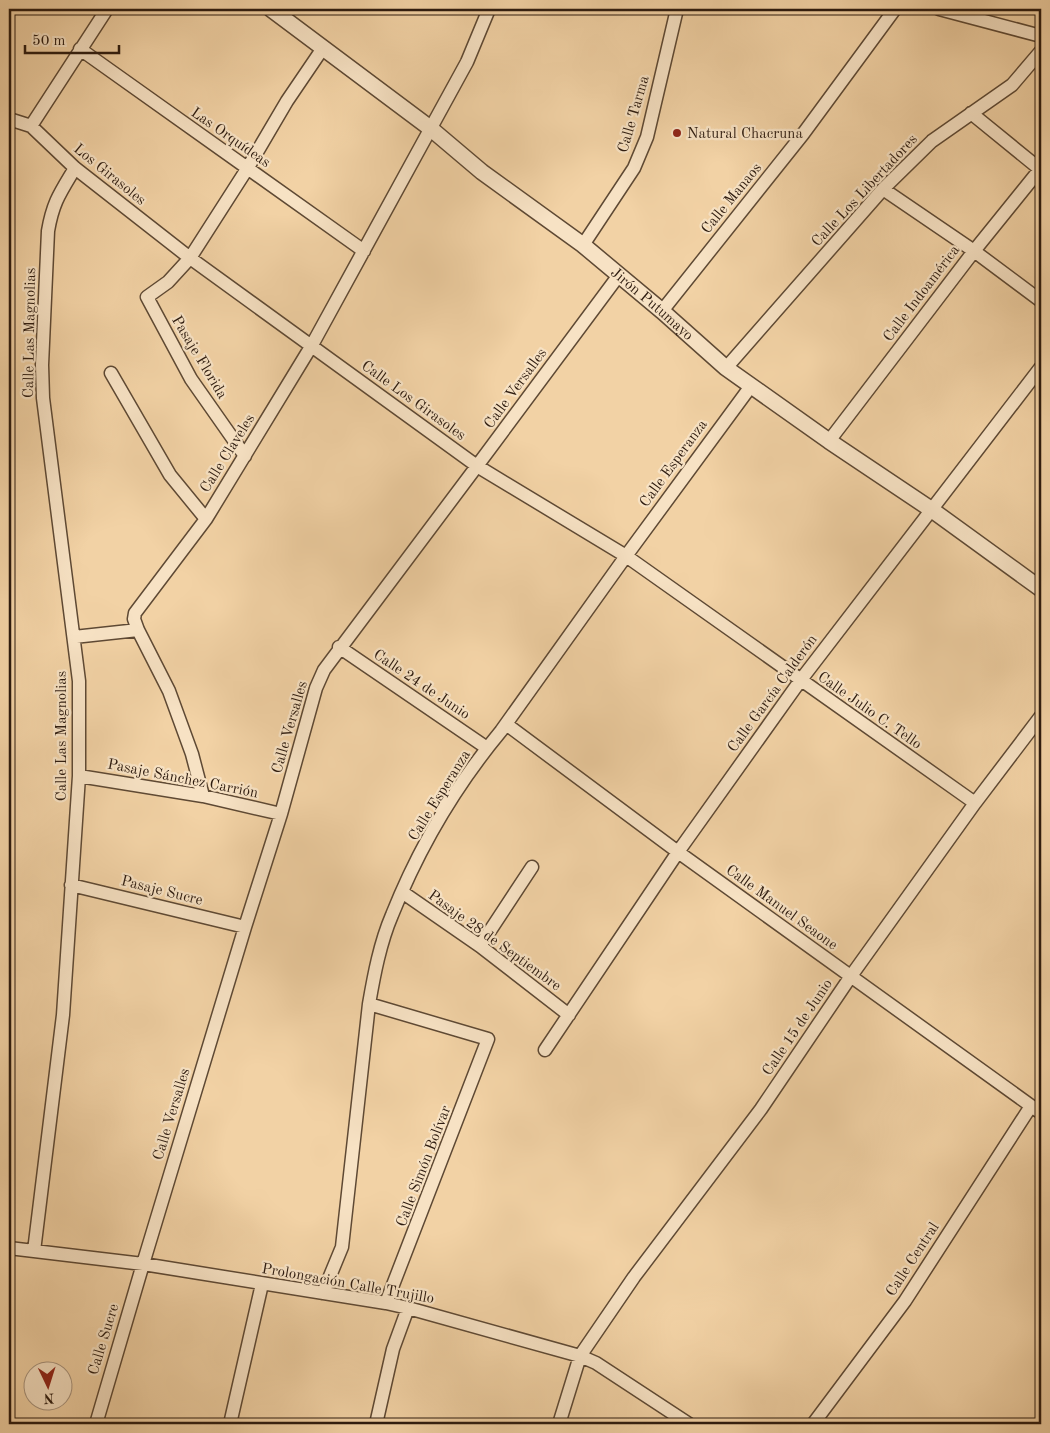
<svg xmlns="http://www.w3.org/2000/svg" width="1050" height="1433" viewBox="0 0 1050 1433" font-family="'Old Standard TT',serif">
  <style>
    .lines { fill: none; stroke-linecap: round; stroke-linejoin: round }
    .minor-casing { stroke: #5e4934; stroke-width: 15 }
    .tertiary-casing { stroke: #5e4934; stroke-width: 18 }
    .minor { stroke: #f7e2c4; stroke-width: 12 }
    .tertiary { stroke: #f7e2c4; stroke-width: 15 }
    .poi-dot { fill: #8f2418; stroke: #f7e2c4; stroke-width: 2 }
    .labels { text-anchor: middle; stroke-width: 4.5; stroke-linejoin: round; paint-order: stroke }
    .street-label { font-size: 15px; fill: #2d1b0f; stroke: #f7e2c4 }
    .poi-label { font-size: 15px; fill: #2d1b0f; stroke: #f7e2c4; text-anchor: start }
  </style>
  <rect width="100%" height="100%" fill="#f2d2a5"/>
  <filter id="stains"><feTurbulence type="fractalNoise" baseFrequency=".004" numOctaves="4"/><feColorMatrix values="0 0 0 0 .2 0 0 0 0 .09 0 0 0 0 .02 0 0 0 .5 -.17"/></filter>
  <radialGradient id="worn" r=".72"><stop offset=".6" stop-color="#630" stop-opacity="0"/><stop offset="1" stop-color="#630" stop-opacity=".3"/></radialGradient>
  <g class="lines">
    <!-- minor casing -->
    <g class="minor-casing">
      <path id="minor" d="M939,9L1041,36
        M80,49L364,251
        M971,113L1041,170
        M9,119L31,126L75,168L190,258L477,466L626,556L975,803
        M31,126L107,9
        M883,189L974,251L1041,301
        M583,245L634,168L647,137L677,9
        M662,311L803,134L895,9
        M726,368L883,189L932,141L1012,85L1041,51
        M111,373L170,475L206,519
        M829,441L974,251L1041,168
        M245,456L191,379L147,297L168,282L190,258L247,169L287,101L323,48
        M74,637L138,630
        M339,647L487,748
        M506,724L678,852L1041,1113
        M79,776L203,796L281,814
        M203,796L192,754L169,691L138,630L134,619L135,613L206,519L312,345L467,62L489,9
        M71,885L245,927
        M402,892L480,946L569,1015
        M480,946L532,867
        M369,1004L488,1039L386,1303
        M545,1050L678,852L800,681L1041,367
        M9,1248L143,1264L386,1303L408,1308L580,1356L596,1363L689,1424
        M34,1251L63,1015L79,776V681L43,398L42,365L48,231C53,202 60,193 75,168
        M323,1293L342,1247L369,1004C374,975 380,943 392,915C418,850 456,785 501,731L626,556L751,386
        M96,1424L143,1264L245,927L281,814L316,688L324,670L477,466L619,275
        M230,1424L262,1284
        M376,1424L393,1349L408,1308
        M559,1424L580,1356L634,1277L761,1109L851,976L975,803L1041,716
        M813,1424L905,1301L1031,1106"/>
    </g>
    <!-- tertiary casing -->
    <g class="tertiary-casing">
      <g id="tertiary">
        <path id="s1" d="M271,9L430,128L482,172L583,245L662,311L726,368L829,441L932,510L1041,589"/>
      </g>
    </g>
    <!-- minor -->
    <use href="#minor" class="minor"/>
    <!-- tertiary -->
    <use href="#tertiary" class="tertiary"/>
  </g>
  <!-- markers -->
  <circle class="poi-dot" cx="677" cy="133" r="5"/>
  <g class="labels">
    <!-- street labels -->
    <g class="street-label">
      <text transform="translate(633 114) rotate(-74)" y="5">Calle Tarma</text>
      <text transform="translate(231 137) rotate(35)" y="5">Las Orquídeas</text>
      <text transform="translate(110 174) rotate(39)" y="5">Los Girasoles</text>
      <text transform="translate(864 190) rotate(-47)" y="5">Calle Los Libertadores</text>
      <text transform="translate(731 198) rotate(-51)" y="5">Calle Manaos</text>
      <text transform="translate(921 293) rotate(-53)" y="5">Calle Indoamérica</text>
      <text dy="5" stroke="none"><textPath href="#s1" startOffset="482">Jirón Putumayo</textPath></text>
      <text transform="translate(29 333) rotate(-89)" y="5">Calle Las Magnolias</text>
      <text transform="translate(200 357) rotate(59)" y="5">Pasaje Florida</text>
      <text transform="translate(515 388) rotate(-54)" y="5">Calle Versalles</text>
      <text transform="translate(414 400) rotate(36)" y="5">Calle Los Girasoles</text>
      <text transform="translate(227 453) rotate(-58)" y="5">Calle Claveles</text>
      <text transform="translate(673 463) rotate(-54)" y="5">Calle Esperanza</text>
      <text transform="translate(422 684) rotate(34)" y="5">Calle 24 de Junio</text>
      <text transform="translate(772 693) rotate(-54)" y="5">Calle García Calderón</text>
      <text transform="translate(870 710) rotate(35)" y="5">Calle Julio C. Tello</text>
      <text transform="translate(289 727) rotate(-74)" y="5">Calle Versalles</text>
      <text transform="translate(61 736) rotate(-90)" y="5">Calle Las Magnolias</text>
      <text transform="translate(183 778) rotate(11)" y="5">Pasaje Sánchez Carrión</text>
      <text transform="translate(439 795) rotate(-58)" y="5">Calle Esperanza</text>
      <text transform="translate(162 890) rotate(14)" y="5">Pasaje Sucre</text>
      <text transform="translate(782 907) rotate(36)" y="5">Calle Manuel Seaone</text>
      <text transform="translate(495 940) rotate(36)" y="5">Pasaje 28 de Septiembre</text>
      <text transform="translate(797 1027) rotate(-56)" y="5">Calle 15 de Junio</text>
      <text transform="translate(171 1114) rotate(-73)" y="5">Calle Versalles</text>
      <text transform="translate(423 1166) rotate(-69)" y="5">Calle Simón Bolívar</text>
      <text transform="translate(912 1259) rotate(-57)" y="5">Calle Central</text>
      <text transform="translate(348 1283) rotate(10)" y="5">Prolongación Calle Trujillo</text>
      <text transform="translate(103 1339) rotate(-73)" y="5">Calle Sucre</text>
    </g>
    <!-- poi labels -->
    <g class="poi-label">
      <text x="687" y="138">Natural Chacruna</text>
    </g>
  </g>
  <!-- margin -->
  <rect width="1050" height="1433" fill="none" stroke="#f2d2a5" stroke-width="30"/>
  <rect x="10" y="10" width="1030" height="1413" fill="none" stroke="#2d1b0f" stroke-width="2.5"/>
  <rect x="15" y="15" width="1020" height="1403" fill="none" stroke="#2d1b0f"/>
  <!-- north arrow -->
  <g transform="translate(48 1386) rotate(176)"><circle r="24" fill="#f7e2c4" stroke="#a6927c"/>
  <path d="M0-4L9 19L0 12L-9 19Z" fill="#8f2418"/>
  <text y="-8" font-size="14" font-weight="bold" text-anchor="middle" fill="#2d1b0f">N</text>
  </g>
  <!-- scale -->
  <path d="M25 45v8h94v-8" fill="none" stroke="#2d1b0f" stroke-width="2.5"/>
  <text x="32" y="45" font-size="15" fill="#2d1b0f" stroke="#f7e2c4" stroke-width="4" paint-order="stroke">50 m</text>
  <rect width="100%" height="100%" filter="url(#stains)"/>
  <rect width="100%" height="100%" fill="url(#worn)"/>
</svg>
